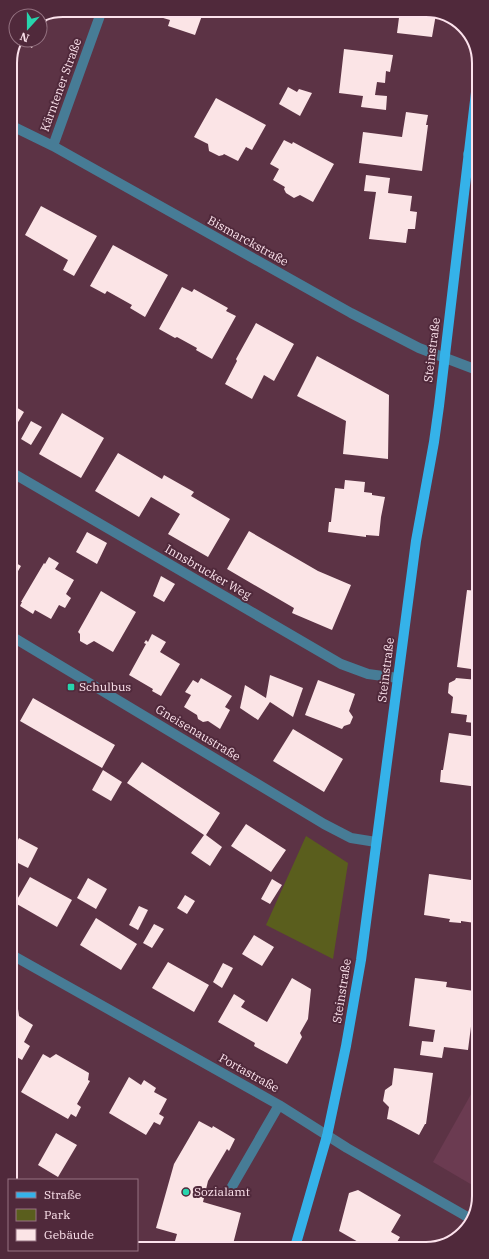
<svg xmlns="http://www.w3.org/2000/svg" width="489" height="1259" viewBox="0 0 489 1259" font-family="'IBM Plex Serif',serif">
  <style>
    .built { fill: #6b3b51 }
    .green { fill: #5a5e1d }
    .building { fill: #fbe4e6 }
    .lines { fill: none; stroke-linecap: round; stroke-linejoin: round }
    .minor { stroke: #477c96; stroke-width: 10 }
    .major { stroke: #35b2e9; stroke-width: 10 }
    .poi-dot { fill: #27d5ad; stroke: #50293b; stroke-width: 1.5 }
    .labels { text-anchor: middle; stroke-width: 4; stroke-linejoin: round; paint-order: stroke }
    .street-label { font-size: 12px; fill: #fce2ec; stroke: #50293b }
    .poi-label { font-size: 12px; fill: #fce2ec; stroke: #50293b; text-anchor: start }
    .rim { fill: none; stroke: #fce2ec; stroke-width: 2 }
  </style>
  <rect width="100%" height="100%" fill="#5c3345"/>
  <!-- built -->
  <path class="built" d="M479,1080V1189L433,1162Z"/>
  <!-- green -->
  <path class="green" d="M306,836L348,863L333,959L266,925Z"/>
  <!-- building -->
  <path class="building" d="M155,10H204L195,35L168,26L170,20L153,15Z
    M400,10H430L437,13L436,14L432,37L397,33Z
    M50,15L40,33V19Z
    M19,40H36L32,48Z
    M344,49L393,55L390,72L386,71L385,83L377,82L375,95L387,96L386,110L361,107L363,96L339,93Z
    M288,87L297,92L299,89L312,93L300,116L279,104Z
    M216,98L266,125L252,150L246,147L238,161L224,154L223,155L219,156L209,151L208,144L194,137Z
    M406,112L428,115L426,125H428L422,171L359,163L363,132L402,137Z
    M284,140L292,144L293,142L334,164L313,202L300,195L294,198L286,193L284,189L285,187L273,180L279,169L270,164Z
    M366,175L390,178L388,193L412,196L410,211L417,212L415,229H408L406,243L369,239L376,192L364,191Z
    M41,206L97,236L74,276L63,270L68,260L25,235Z
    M113,245L168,275L145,317L130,308L132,305L107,291L105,294L90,286Z
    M182,287L192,292L194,289L228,308L226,311L236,316L212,359L196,350L197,348L177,337L175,338L159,329Z
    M256,323L294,344L274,381L264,375L252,399L225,384L237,361L236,359Z
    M317,356L389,395L388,459L343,454L346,421L297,396Z
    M11,404L24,412L11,434Z
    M62,413L104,438L81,478L39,454Z
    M31,421L42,427L31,445L21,439Z
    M118,453L162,479L164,475L194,492L191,496L230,519L208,557L168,534L180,514L151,497L139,517L95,491Z
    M345,480L365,482L364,492L372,493V495L385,497L381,517L379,536L366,535V537L328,532L329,522H331L335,488L344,489Z
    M477,518V559H471L473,535Z
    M249,531L318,571L351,585L332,630L292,613L294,608L227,569Z
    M87,532L107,543L97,564L76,552Z
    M49,557L59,563L55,569L74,580L66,594L71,598L65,608L59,605L51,619L35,610L33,614L20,606L22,602H21L44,563L45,564Z
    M11,560L21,566L11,583Z
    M161,576L175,584L164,602L153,596Z
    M467,590L478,591V670L457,667Z
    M101,591L136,612L113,652L94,641L87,645L80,641V634L78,632Z
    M152,634L166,642L160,652L180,664L161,696L152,691L153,689L129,675L146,644L144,643L146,640L148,642Z
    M270,675L303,688L293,717L270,702L258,720L240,708L245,685L266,698Z
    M201,678L232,696L225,707L230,710L220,729L208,721L203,722L198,719L197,715L184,707L191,695L185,692L193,680L198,683Z
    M456,678L478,680V716H475L474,723L466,722L467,715L451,713L453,697L448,693L449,683L455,680Z
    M318,680L355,694L349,711L353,717L350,724L344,726L342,729L305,715Z
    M33,698L115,745L102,768L20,721Z
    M293,729L343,759L324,792L273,761Z
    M449,733L478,737V787L440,782L441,770H443Z
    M142,762L220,813L206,835L222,847L210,866L191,853L204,835L127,783Z
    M103,770L122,782L111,801L92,790Z
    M246,824L286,850L271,872L231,846Z
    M19,838L38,848L28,868L12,860V852Z
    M429,874L478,881V899L475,923L461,921V923L449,922L450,919L424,915Z
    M30,877L72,900L57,927L15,903Z
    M88,878L107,889L96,909L77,898Z
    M272,879L282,885L270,904L261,899Z
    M185,895L195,901L187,914L177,908Z
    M139,906L148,910L138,930L129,925Z
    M96,918L137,944L121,970L80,945Z
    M154,924L164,929L152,948L143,943Z
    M254,935L274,947L262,966L242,954Z
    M168,962L209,985L194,1012L152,988Z
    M223,963L233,968L222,988L213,982Z
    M292,978L311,989L308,1019L300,1033L302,1037L287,1064L254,1046L255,1043L218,1022L234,994L245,1001L241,1007L267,1022Z
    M415,978L447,982L446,987L474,991V995H475L468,1050L444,1047L442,1058L420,1055L422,1041L433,1042L435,1030L409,1026Z
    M12,1004L18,1009L19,1016L33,1025L24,1042L30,1046L22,1060L15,1056L12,1061Z
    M43,1054L50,1058L56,1054L89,1073L88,1080L90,1081L77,1104L81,1107L76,1117L71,1114L68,1119L21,1092Z
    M394,1068L433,1073L426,1124H425L419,1135L391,1120L387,1119L389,1107L383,1101L385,1090L392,1085Z
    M129,1077L141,1085L144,1080L156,1088L154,1092L167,1099L159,1114L164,1117L160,1125L154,1122L146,1135L109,1113Z
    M199,1121L212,1128L213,1126L235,1139L229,1151L227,1149L208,1181L203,1202L241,1213L232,1248L214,1244L213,1248H173L177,1234L156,1228L174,1164Z
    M56,1133L77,1145L58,1177L38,1165Z
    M358,1190L401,1215L391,1232L400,1237L394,1247H367L339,1231L349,1193Z"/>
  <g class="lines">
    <!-- minor -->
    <path class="minor" d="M10,125L53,146L351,313L419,348L477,370
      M53,146L102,10
      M468,154L477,155
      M11,472L341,664L368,674L398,678
      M11,636L324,824L351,838L376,842
      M12,955L279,1105L347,1148L471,1219
      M230,1190L279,1105"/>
    <!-- major -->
    <path class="major" d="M295,1247L327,1136L346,1046L361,960L416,541L434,442L439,406L476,92"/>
  </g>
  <!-- markers -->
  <g class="poi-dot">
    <rect x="67" y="683" width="8" height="8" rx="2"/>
    <circle cx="186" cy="1192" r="4"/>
  </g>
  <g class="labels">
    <!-- street labels -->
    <g class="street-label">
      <text transform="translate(61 85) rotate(-70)" y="4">Kärntener Straße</text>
      <text transform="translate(248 241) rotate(29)" y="4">Bismarckstraße</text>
      <text transform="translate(432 350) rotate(-83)" y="4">Steinstraße</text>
      <text transform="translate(208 572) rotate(30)" y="4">Innsbrucker Weg</text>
      <text transform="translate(386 670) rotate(-83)" y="4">Steinstraße</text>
      <text transform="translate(198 733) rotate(31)" y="4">Gneisenaustraße</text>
      <text transform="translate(342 991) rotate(-81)" y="4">Steinstraße</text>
      <text transform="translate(249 1073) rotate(29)" y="4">Portastraße</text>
    </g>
    <!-- poi labels -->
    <g class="poi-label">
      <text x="79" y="691">Schulbus</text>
      <text x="194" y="1196">Sozialamt</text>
    </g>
  </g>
  <!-- crop -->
  <path d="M0 0H489V1259H0ZM63 17H426A46 46 0 0 1 472 63V1196A46 46 0 0 1 426 1242H63A46 46 0 0 1 17 1196V63A46 46 0 0 1 63 17Z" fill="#50293b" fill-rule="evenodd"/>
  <path class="rim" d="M63 17H426A46 46 0 0 1 472 63V1196A46 46 0 0 1 426 1242H63A46 46 0 0 1 17 1196V63A46 46 0 0 1 63 17Z"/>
  <!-- legend -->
  <rect x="8" y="1179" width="130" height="72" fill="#50293b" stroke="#957382"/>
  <rect x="16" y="1192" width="20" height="6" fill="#35b2e9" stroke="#957382"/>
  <text x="44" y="1199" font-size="12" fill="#fce2ec">Straße</text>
  <rect x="16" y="1209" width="20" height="12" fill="#5a5e1d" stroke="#957382"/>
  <text x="44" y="1219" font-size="12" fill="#fce2ec">Park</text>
  <rect x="16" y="1229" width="20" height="12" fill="#fbe4e6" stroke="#957382"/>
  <text x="44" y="1239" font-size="12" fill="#fce2ec">Gebäude</text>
  <!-- north arrow -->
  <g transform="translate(28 28) rotate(201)"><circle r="19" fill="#50293b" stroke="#957382"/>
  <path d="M0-3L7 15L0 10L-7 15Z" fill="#27d5ad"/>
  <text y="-6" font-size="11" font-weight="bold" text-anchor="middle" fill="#fce2ec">N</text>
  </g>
</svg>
